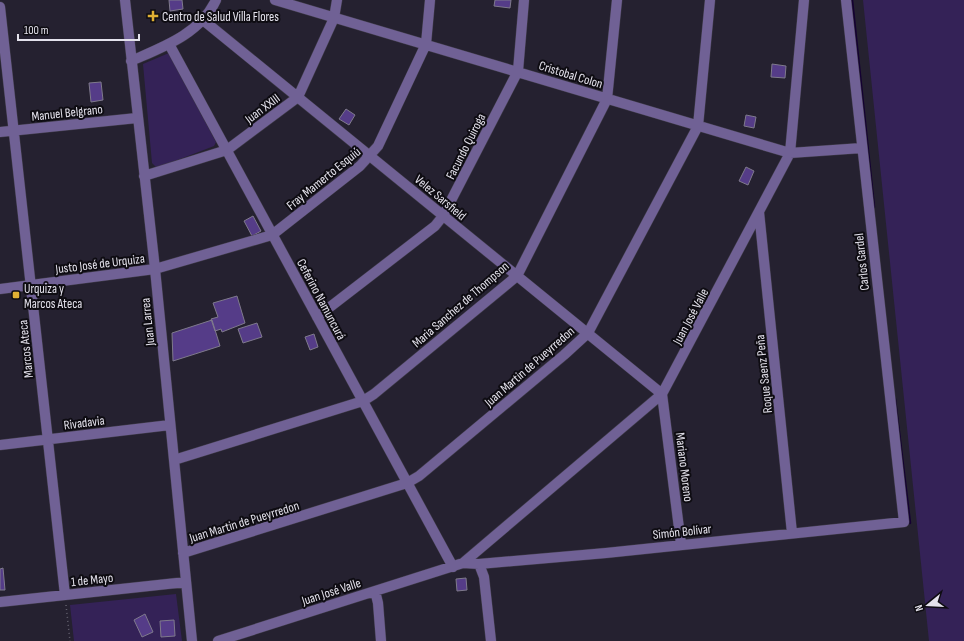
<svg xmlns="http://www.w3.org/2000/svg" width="964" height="641" viewBox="0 0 964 641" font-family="'Sofia Sans Condensed',sans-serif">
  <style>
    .green { fill: #342257 }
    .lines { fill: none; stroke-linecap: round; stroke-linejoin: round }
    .stream { stroke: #140032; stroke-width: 2.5 }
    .building { fill: #553c88; stroke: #7f7a8c }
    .minor-casing { stroke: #403c4a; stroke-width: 11 }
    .path { stroke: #625f6d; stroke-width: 1.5; stroke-dasharray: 1 3; stroke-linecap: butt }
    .minor { stroke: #706195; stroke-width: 10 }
    .poi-dot { fill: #e0b034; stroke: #0e0c12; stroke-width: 1.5 }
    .labels { text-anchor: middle; stroke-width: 4; stroke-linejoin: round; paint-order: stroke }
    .poi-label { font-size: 13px; fill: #e4e2ec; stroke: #0e0c12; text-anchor: start }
    .street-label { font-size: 13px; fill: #e4e2ec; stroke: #0e0c12 }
  </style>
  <rect width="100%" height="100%" fill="#252130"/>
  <!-- green -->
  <path class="green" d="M863,0H964V641H929Z
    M169,53L216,142L214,146L157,168L152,163L143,64Z
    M176,594L182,641H74L70,605Z"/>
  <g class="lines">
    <!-- stream -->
    <path class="stream" d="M852,0L874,207
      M895,399L910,523"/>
  </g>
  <!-- building -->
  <path class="building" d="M169,0H182L183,9L170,11Z
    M495,0H511L510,8L494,6Z
    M772,64L786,66L785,78L771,77Z
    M101,82L103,100L91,102L89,83Z
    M346,109L355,115L349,125L339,119Z
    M746,115L756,117L754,128L744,126Z
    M746,167L754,171L748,185L739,181Z
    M253,216L261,231L252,236L244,221Z
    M237,296L245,323L222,332L221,329L215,331L211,319L218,317L213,303Z
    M212,320L220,346L173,361L172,333Z
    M257,323L262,337L243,343L238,329Z
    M314,334L318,347L310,350L305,337Z
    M3,568L5,590H0V569Z
    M466,578L467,590L457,591L456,579Z
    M145,614L153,632L142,637L134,620Z
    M174,620L175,636L161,637L160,621Z"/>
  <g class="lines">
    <!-- minor casing -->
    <g class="minor-casing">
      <path id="minor" d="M125,0L155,269L192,641
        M275,0L790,153L862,148
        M0,7L65,595
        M203,20L662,394L681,544
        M169,44L453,567
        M131,61C163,47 200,34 216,0
        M0,132L137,118
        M144,176L227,150L298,97L334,18L337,0
        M759,212L792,533
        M0,289L155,269L272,235L360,166L378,146L426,44L430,0
        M317,317L435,226L443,216L518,71L524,0
        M0,445L170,425
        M174,460L363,401L374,394L517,276L607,99L617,0
        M183,553L407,483L419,476L564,355L588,333L698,126L710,0
        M463,563L479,564L606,553L904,522L846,0
        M479,564L484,577L491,641
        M375,591L378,603L381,641
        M0,602L186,582
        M218,641L463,563L662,394L790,153L804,0"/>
    </g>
    <!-- path -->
    <path class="path" d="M66,605L70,641"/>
    <!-- minor -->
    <use href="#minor" class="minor"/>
  </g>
  <!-- markers -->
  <g class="poi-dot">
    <path d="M151 10h4v4h4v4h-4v4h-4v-4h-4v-4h4z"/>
    <rect x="12" y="291" width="8" height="8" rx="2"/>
  </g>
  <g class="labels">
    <!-- poi labels -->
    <g class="poi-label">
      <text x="162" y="21">Centro de Salud Villa Flores</text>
      <text x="24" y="293">Urquiza y<tspan x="24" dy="15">Marcos Ateca</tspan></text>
    </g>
    <!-- street labels -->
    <g class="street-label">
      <text transform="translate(571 74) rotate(17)" y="5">Cristobal Colon</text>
      <text transform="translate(262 108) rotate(-37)" y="5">Juan XXIII</text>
      <text transform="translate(67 112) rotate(-6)" y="5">Manuel Belgrano</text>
      <text transform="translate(465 146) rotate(-63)" y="5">Facundo Quiroga</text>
      <text transform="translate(323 178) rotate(-39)" y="5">Fray Mamerto Esquiú</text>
      <text transform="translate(441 197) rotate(40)" y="5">Velez Sarsfield</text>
      <text transform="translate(861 262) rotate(-96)" y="5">Carlos Gardel</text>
      <text transform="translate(100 263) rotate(-7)" y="5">Justo José de Urquiza</text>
      <text transform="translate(322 299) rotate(62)" y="5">Ceferino Namuncurá</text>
      <text transform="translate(460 304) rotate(-41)" y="5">Maria Sanchez de Thompson</text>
      <text transform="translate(690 316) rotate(-62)" y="5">Juan José Valle</text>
      <text transform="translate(147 322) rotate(-96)" y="5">Juan Larrea</text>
      <text transform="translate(25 349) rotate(-96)" y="5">Marcos Ateca</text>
      <text transform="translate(529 366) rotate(-41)" y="5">Juan Martin de Pueyrredon</text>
      <text transform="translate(763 374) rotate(-96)" y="5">Roque Saenz Peña</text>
      <text transform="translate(84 422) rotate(-7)" y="5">Rivadavia</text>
      <text transform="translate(685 467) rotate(83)" y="5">Mariano Moreno</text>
      <text transform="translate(244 521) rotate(-17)" y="5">Juan Martin de Pueyrredon</text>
      <text transform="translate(682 531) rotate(-6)" y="5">Simón Bolívar</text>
      <text transform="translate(92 579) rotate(-6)" y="5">1 de Mayo</text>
      <text transform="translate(331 591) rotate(-18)" y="5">Juan José Valle</text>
    </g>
  </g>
  <!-- north arrow -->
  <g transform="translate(928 605) rotate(252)" stroke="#0e0c12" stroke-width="3" paint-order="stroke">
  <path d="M0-3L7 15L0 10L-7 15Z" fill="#e4e2ec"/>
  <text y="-6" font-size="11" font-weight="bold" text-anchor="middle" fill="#e4e2ec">N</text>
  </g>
  <!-- scale -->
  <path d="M18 34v6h121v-6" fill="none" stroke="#e4e2ec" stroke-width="2"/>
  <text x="24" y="34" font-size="12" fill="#e4e2ec" stroke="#0e0c12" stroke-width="3" paint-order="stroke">100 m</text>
</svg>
